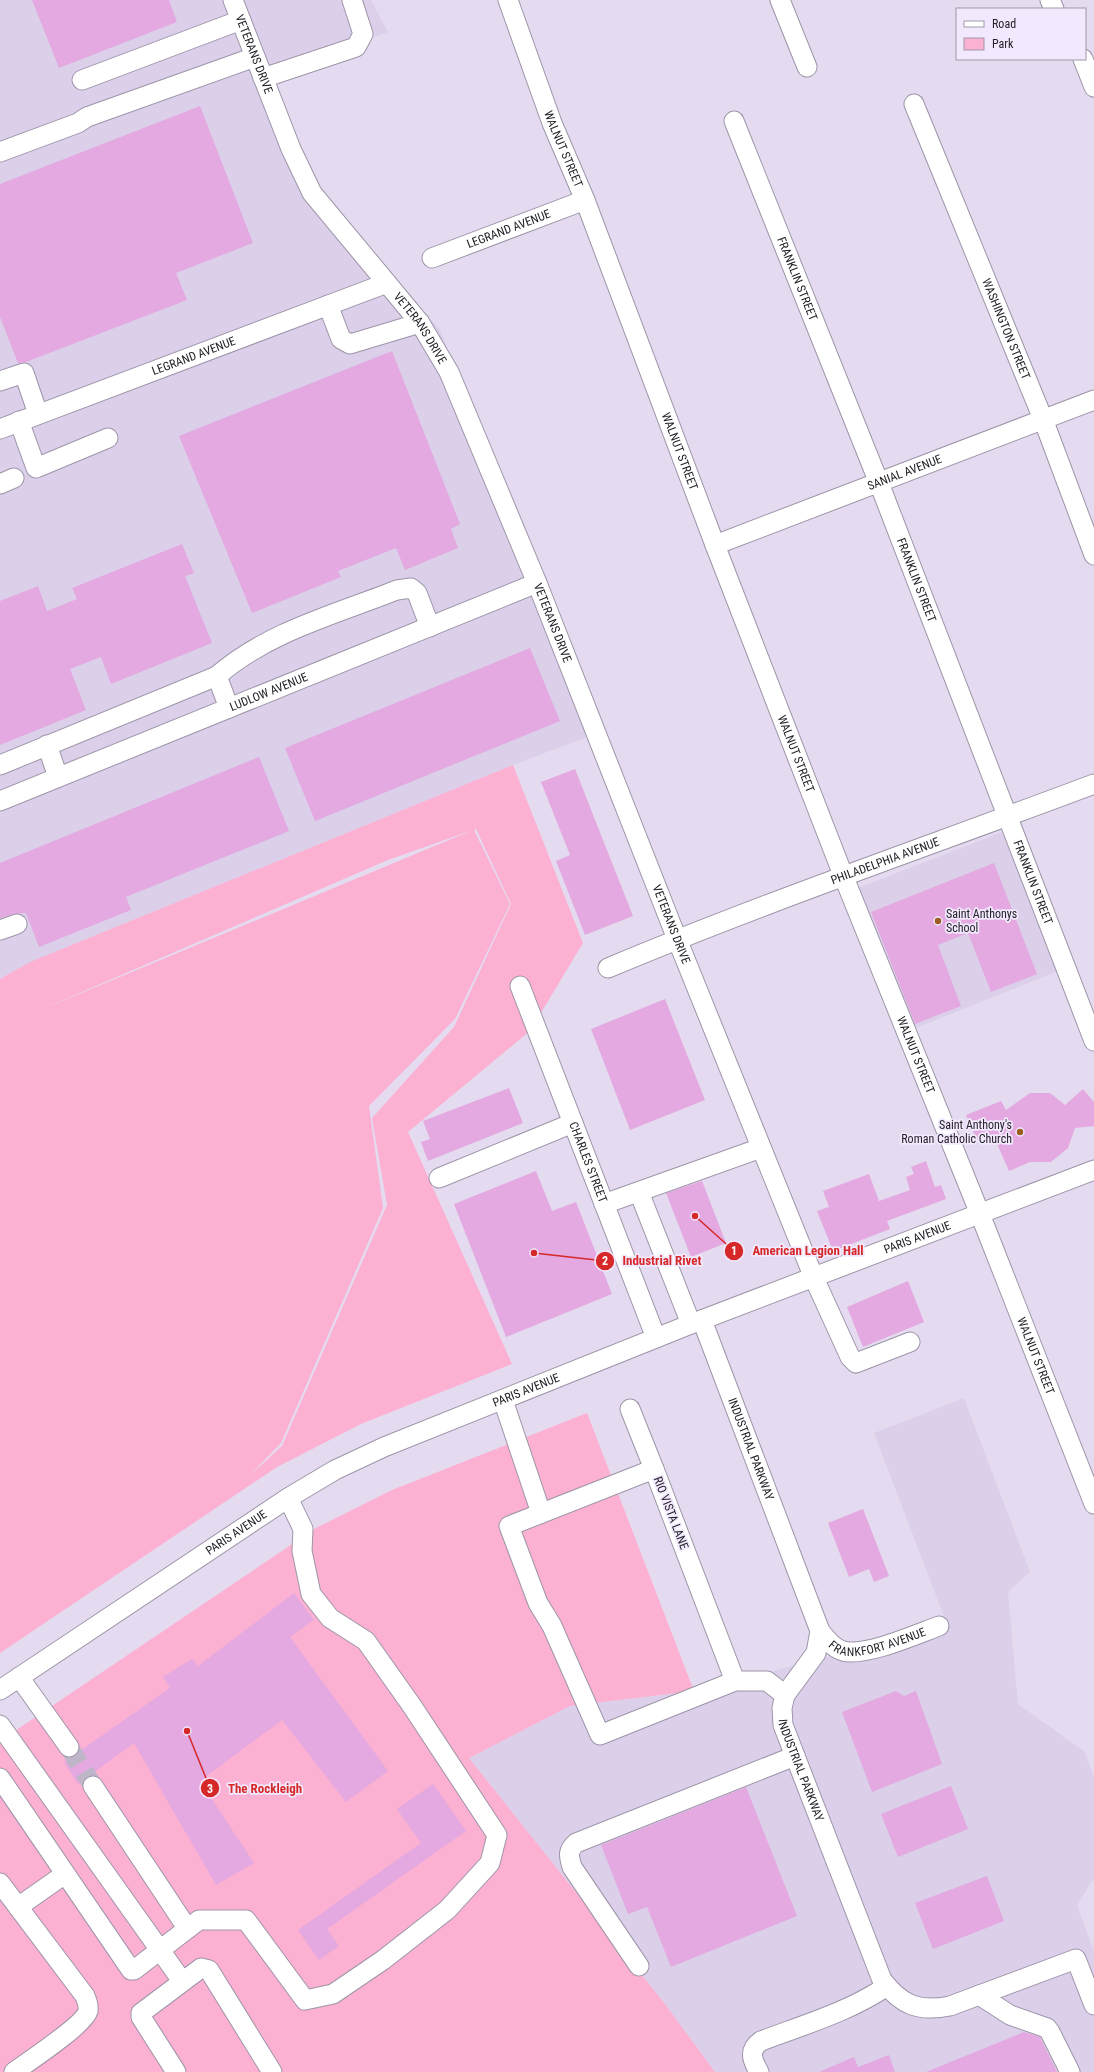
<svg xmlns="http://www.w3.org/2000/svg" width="1094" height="2072" viewBox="0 0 1094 2072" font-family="'Roboto Condensed',sans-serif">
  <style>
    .built { fill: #dbcfea }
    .green { fill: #fcb0d2; fill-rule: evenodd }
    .building { fill: #e3a9e0 }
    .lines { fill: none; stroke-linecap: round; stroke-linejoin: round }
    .minor-tunnel { stroke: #beb6c8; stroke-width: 19; stroke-dasharray: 19 10; stroke-linecap: butt }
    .minor-casing { stroke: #9d95a8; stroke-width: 21 }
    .minor { stroke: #fff; stroke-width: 19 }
    .poi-dot { fill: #9c5d25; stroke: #f2e9fe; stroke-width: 1.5 }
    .labels { text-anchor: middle; stroke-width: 3.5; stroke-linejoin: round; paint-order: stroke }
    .street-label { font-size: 12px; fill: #242128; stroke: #f2e9fe }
    .poi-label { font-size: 12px; fill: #242128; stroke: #f2e9fe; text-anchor: start }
    .leader { fill: none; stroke: #d62828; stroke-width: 1.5 }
    .callout-dot { fill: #d62828; stroke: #f2e9fe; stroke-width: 1.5 }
    .mark-label { font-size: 12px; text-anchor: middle; font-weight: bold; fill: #fff }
    .callout-label { font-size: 13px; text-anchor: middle; font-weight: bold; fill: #d62828; stroke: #f2e9fe; stroke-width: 3.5; stroke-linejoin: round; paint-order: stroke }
  </style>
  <rect width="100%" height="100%" fill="#e5dbf0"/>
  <!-- built -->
  <path class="built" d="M0,0H371L388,32L263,76L298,167L440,330L600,732L513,765L30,962L0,979Z
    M1007,830L1061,970L913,1029L858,888Z
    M964,1398L1030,1572L1008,1592L1018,1704L1084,1751L1094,1777V1878L1077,1905L1094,1952V2072H715L665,2004L469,1758L570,1706L694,1691L948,1627L874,1433Z"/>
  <!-- green -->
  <path class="green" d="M513,765L583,943L530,1031L408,1132L512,1364L361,1424L277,1467L0,1653V979L30,962ZM476,829L511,904L454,1027L372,1118L387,1205L282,1446L250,1475L281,1443L383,1208L369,1106L455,1019L510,904L474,830ZM473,830L31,1014L388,860Z
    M587,1413L694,1691L570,1706L469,1758L665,2004L715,2072H0V1741L316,1528L392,1490Z"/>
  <!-- building -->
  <path class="building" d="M32,0H169L177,22L59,68Z
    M200,106L253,243L176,273L187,300L26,362L18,363L0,317V184Z
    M392,351L460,524L451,529L458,548L405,570L396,548L338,571L341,577L252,613L179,436Z
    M182,544L194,573L185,576L212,643L111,684L101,657L70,669L86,710L0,745V601L38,586L47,611L77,599L72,588Z
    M530,648L560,721L315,821L285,748Z
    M259,757L289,831L126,897L131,910L39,947L26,913L14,914L0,918V863Z
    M575,769L633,916L585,935L556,861L570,855L541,782Z
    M994,863L1037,974L991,992L968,933L938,945L961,1006L915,1024L871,912Z
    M665,999L705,1100L630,1130L591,1029Z
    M509,1088L523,1123L428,1161L421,1142L430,1139L423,1121Z
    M1083,1089L1094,1102V1126L1075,1128L1068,1148L1051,1162H1030L1009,1171L993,1135L977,1140L966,1115L1001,1101L1006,1110L1030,1093H1050L1065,1105Z
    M926,1161L935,1187L941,1185L946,1199L887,1221L890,1229L833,1251L817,1211L829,1207L823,1191L869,1174L879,1201L910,1190L906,1177L914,1174L911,1167Z
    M536,1171L552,1211L576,1202L612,1294L506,1337L454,1204Z
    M702,1181L726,1243L691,1257L666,1193Z
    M908,1281L924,1322L863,1347L847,1307Z
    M863,1509L889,1576L874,1582L869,1569L849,1577L828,1523Z
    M294,1593L314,1620L290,1637L388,1771L346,1802L282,1720L200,1781L254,1863L216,1885L134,1743L78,1784L64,1762L170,1688L163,1677L192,1659L198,1666Z
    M896,1691L904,1696L916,1691L942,1764L872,1792L842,1712Z
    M433,1784L466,1831L327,1929L339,1946L319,1960L298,1930L421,1843L397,1809Z
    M951,1786L968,1829L898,1857L881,1814Z
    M746,1787L797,1916L671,1967L647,1907L628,1914L601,1845Z
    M987,1876L1004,1921L933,1949L915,1903Z
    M1024,2032L1040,2037L1057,2072H926Z
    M889,2055L895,2072H819L854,2057L858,2067Z"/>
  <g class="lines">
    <!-- minor-tunnel -->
    <path class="minor-tunnel" d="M69,1747L93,1786"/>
    <!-- minor casing -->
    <g class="minor-casing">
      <g id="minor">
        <path id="s1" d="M233,0L291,149L312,193L420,323L449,372L537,583L677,939L814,1278L850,1357L856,1363L910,1342"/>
        <path id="s2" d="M508,0L552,123L585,200L715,545L843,875L980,1214L1094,1504"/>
        <path d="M780,0L807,67"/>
        <path d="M1050,0L1054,9"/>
        <path d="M1083,59L1094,87"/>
        <path d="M263,78L356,47L363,34L352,0"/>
        <path d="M82,80L241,20"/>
        <path id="s3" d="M914,104L1043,419L1094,555"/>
        <path id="s4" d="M734,121L879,483L1094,1041"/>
        <path d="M0,152L78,123L87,117L255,57"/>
        <path id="s5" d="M432,258L585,200"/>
        <path d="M328,305L341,339L350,344L420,323"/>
        <path d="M0,381L24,373L38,414"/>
        <path d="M19,421L36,468L108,438"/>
        <path id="s6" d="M0,429L387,283"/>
        <path d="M0,484L14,478"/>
        <path id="s7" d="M715,545L1094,400"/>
        <path d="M217,676L229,708"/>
        <path d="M47,745L58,777"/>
        <path d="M0,765L217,676C267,632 336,614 397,590L411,588L417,593L430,627"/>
        <path id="s8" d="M0,801L537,583"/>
        <path d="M0,930L17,924"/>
        <path id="s9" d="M608,968C768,901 932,845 1094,784"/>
        <path id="s10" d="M520,986L656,1338"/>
        <path d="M439,1178L573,1123"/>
        <path d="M639,1192L691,1324"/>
        <path d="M604,1204L761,1148"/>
        <path id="s11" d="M702,1320L820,1631L816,1653L785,1695L782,1708L783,1725L882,1980C902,2006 919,2012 950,2006L1076,1959L1094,2005"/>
        <path d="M503,1400L541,1513"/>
        <path d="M630,1409L654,1469"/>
        <path id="s12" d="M820,1631C826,1639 833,1648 843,1651C865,1657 917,1634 939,1626"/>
        <path d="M19,1677L69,1747"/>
        <path d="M735,1681L654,1469L509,1526L538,1603L552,1626L600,1735L735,1681H767L785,1695"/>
        <path id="s13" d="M0,1690L288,1498L335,1470L384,1447L691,1324L1094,1170"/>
        <path d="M0,1725L182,1981"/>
        <path d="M0,1778L131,1970H134L199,1920H246L305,2000L333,1994L383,1960L447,1910L490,1863L497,1835L412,1706L366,1641L330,1618L311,1594L302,1551L303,1529L288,1498"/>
        <path d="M93,1786L187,1928"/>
        <path d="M0,1883L85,1996C87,2001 89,2005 88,2011C84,2025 29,2061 14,2072"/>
        <path d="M18,1907L65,1874"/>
        <path d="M639,1966L572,1867C569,1856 567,1851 576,1843L795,1756"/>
        <path d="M979,1995L1010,2015L1047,2028L1050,2032L1070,2072"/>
        <path d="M176,2072L141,2017V2013L201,1968L209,1970L272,2072"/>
        <path d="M759,2072C752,2060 748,2050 761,2041C803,2025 849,2012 887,1986"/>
      </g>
    </g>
    <!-- minor -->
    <use href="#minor" class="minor"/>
  </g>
  <!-- markers -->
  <g class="poi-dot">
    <circle cx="938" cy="921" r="4"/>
    <circle cx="1020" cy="1132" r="4"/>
  </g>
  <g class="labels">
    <!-- street labels -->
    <g class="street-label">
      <text dy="4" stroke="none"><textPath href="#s1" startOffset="58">VETERANS DRIVE</textPath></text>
      <text dy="4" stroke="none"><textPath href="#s2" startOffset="159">WALNUT STREET</textPath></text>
      <text dy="4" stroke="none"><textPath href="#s5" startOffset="82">LEGRAND AVENUE</textPath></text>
      <text dy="4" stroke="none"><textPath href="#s4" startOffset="170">FRANKLIN STREET</textPath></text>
      <text dy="4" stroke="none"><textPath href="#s1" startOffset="382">VETERANS DRIVE</textPath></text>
      <text dy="4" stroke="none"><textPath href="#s3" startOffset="243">WASHINGTON STREET</textPath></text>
      <text dy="4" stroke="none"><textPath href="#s6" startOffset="207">LEGRAND AVENUE</textPath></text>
      <text dy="4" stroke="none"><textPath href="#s2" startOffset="483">WALNUT STREET</textPath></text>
      <text dy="4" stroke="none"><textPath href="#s7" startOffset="203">SANIAL AVENUE</textPath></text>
      <text dy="4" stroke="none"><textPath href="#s4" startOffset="494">FRANKLIN STREET</textPath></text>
      <text dy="4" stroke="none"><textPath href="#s1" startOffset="706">VETERANS DRIVE</textPath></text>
      <text dy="4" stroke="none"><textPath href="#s8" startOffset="290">LUDLOW AVENUE</textPath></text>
      <text dy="4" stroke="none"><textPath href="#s2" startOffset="807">WALNUT STREET</textPath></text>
      <text dy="4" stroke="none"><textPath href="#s9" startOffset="297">PHILADELPHIA AVENUE</textPath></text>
      <text dy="4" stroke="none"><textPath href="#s4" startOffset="818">FRANKLIN STREET</textPath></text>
      <text dy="4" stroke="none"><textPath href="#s1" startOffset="1030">VETERANS DRIVE</textPath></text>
      <text dy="4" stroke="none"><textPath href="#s2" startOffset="1131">WALNUT STREET</textPath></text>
      <text dy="4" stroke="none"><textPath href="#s10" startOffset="189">CHARLES STREET</textPath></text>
      <text dy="4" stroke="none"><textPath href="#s13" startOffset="1028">PARIS AVENUE</textPath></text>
      <text dy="4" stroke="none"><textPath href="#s2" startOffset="1455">WALNUT STREET</textPath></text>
      <text dy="4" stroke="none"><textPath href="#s13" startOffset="608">PARIS AVENUE</textPath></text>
      <text dy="4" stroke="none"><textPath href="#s11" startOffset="138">INDUSTRIAL PARKWAY</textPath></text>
      <text transform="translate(671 1513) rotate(69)" y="4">RIO VISTA LANE</text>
      <text dy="4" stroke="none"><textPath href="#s13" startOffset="284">PARIS AVENUE</textPath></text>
      <text dy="4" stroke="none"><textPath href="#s12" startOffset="66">FRANKFORT AVENUE</textPath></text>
      <text dy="4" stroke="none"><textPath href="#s11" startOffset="486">INDUSTRIAL PARKWAY</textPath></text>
    </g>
    <!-- poi labels -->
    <g class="poi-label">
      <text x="946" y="918">Saint Anthonys<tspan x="946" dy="14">School</tspan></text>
      <text x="1012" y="1129" text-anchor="end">Saint Anthony's<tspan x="1012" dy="14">Roman Catholic Church</tspan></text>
    </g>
  </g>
  <!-- callouts -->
  <path class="leader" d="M695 1216L734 1251M534 1253L605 1261M187 1731L210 1788"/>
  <g class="callout-dot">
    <circle cx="695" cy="1216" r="4"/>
    <circle cx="534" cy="1253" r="4"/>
    <circle cx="187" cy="1731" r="4"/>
    <circle cx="734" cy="1251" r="10"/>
    <circle cx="605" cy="1261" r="10"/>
    <circle cx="210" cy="1788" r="10"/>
  </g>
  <g class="mark-label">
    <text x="734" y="1255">1</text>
    <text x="605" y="1265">2</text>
    <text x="210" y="1793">3</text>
  </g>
  <g class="callout-label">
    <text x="808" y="1255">American Legion Hall</text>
    <text x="662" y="1265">Industrial Rivet</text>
    <text x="265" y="1793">The Rockleigh</text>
  </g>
  <!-- legend -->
  <rect x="956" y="8" width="130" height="52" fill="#f2e9fe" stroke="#a099a8"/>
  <rect x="964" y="21" width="20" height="6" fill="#ffffff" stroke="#a099a8"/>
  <text x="992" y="28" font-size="12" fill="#242128">Road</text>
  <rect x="964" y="38" width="20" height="12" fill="#fcb0d2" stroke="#a099a8"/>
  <text x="992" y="48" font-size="12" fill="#242128">Park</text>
</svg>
